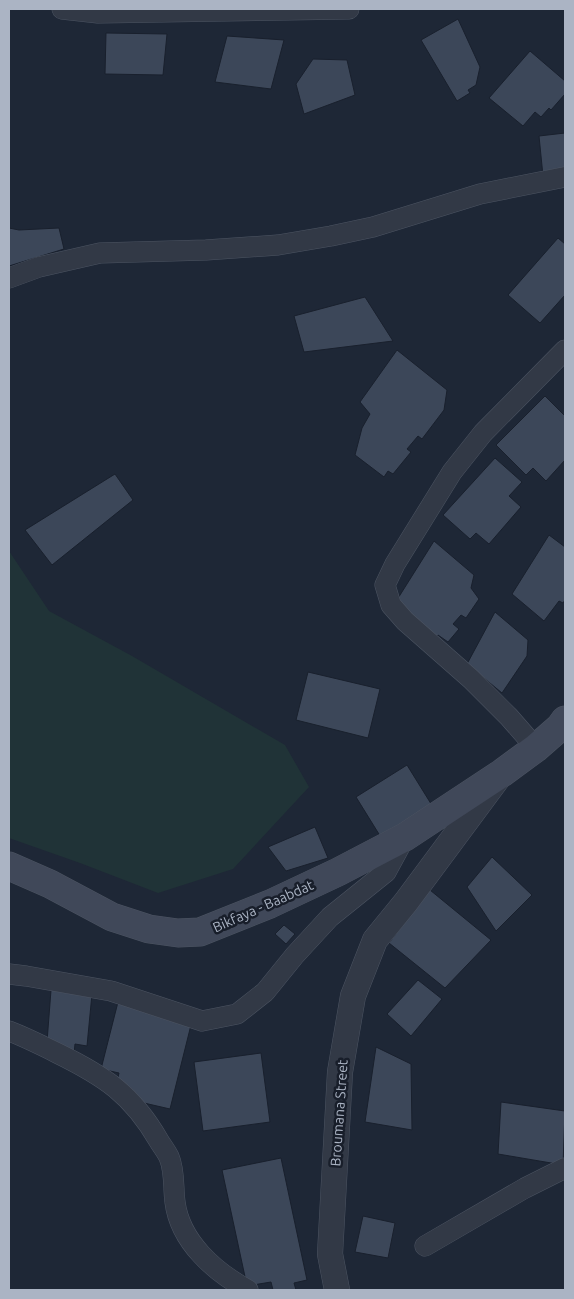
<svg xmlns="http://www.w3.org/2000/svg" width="574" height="1299" viewBox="0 0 574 1299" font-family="Ubuntu,sans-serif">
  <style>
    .green { fill: #203337 }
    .building { fill: #3c4759; stroke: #19202d }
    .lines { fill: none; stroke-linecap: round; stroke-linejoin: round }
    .minor-casing { stroke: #4c5462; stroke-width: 21 }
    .tertiary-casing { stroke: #4c5462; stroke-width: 26 }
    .secondary-casing { stroke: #4c5462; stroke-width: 29 }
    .minor { stroke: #323946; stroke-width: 20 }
    .tertiary { stroke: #323946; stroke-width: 25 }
    .secondary { stroke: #404859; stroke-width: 28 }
    .labels { text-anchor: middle; stroke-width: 5; stroke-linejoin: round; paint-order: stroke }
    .street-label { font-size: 14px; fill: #abb4c4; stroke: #181e2a }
  </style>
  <rect width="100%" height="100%" fill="#1e2736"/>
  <!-- green -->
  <path class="green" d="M9,551L49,611L132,656L285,745L309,787L233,869L158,893L80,863L9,838Z"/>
  <!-- building -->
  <path class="building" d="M458,19L480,67L476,85L468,90L470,93L457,101L421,40Z
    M106,33L167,34L163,75L105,74Z
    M227,36L284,40L271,89L215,82Z
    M530,51L565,81V94L551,110L549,108L541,117L535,112L523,126L489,98Z
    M313,59L347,60L355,95L304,114L296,84Z
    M565,133V173L543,176L539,136Z
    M9,228L19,230L59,228L64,249L9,266Z
    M558,238L565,244V295L540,323L508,295Z
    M365,297L393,341L304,352L294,316Z
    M397,350L447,390L444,410L422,439L418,436L407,449L411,452L393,474L388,471L384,477L355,455L362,428L370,414L360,402Z
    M545,396L565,416V460L546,481L533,468L526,475L496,445Z
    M495,458L522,482L509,496L521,507L489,544L476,533L470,539L443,515Z
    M115,474L133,500L52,565L25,530Z
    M549,535L565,547V600L563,603L559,601L544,621L512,594Z
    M434,541L474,575L471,588L479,599L466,618L461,615L453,624L459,629L448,642L438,635L436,637L395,603Z
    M495,612L528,640L527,656L502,693L467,664Z
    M308,672L380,689L368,738L296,720Z
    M407,765L433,807L382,839L356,797Z
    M315,827L328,858L286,871L268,847Z
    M492,857L532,895L496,931L467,887Z
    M430,890L491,940L445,988L389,943Z
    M284,925L295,934L286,944L275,934Z
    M418,980L442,999L411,1036L387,1014Z
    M51,990L92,994L87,1046L75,1044L74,1054L47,1042Z
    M118,1002L192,1021L170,1109L131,1100L134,1091L116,1086L119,1073L101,1069Z
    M376,1047L411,1064L412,1130L365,1122Z
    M261,1053L270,1122L203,1131L194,1062Z
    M501,1102L565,1111L563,1165L498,1154Z
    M281,1158L307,1280L294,1283L296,1290H273L271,1282L247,1286L222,1170Z
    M363,1216L395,1223L388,1258L355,1252Z"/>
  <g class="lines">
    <!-- minor casing -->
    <g class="minor-casing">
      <path id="minor" d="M62,9L98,13L349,9
        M9,278L39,267L100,253L206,250L278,245L331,236L373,227L480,194L565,177
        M536,748L509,717L471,679L405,621L391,605L385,585L395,564L452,472L483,433L565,350
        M9,974L26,976L111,991L202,1021L237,1014L265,992L295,955L330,917L386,872L405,837
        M9,1031C25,1037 41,1045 57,1053C104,1076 132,1094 159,1141C162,1146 166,1151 169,1157C175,1171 173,1187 175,1202C180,1242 215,1272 248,1290
        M425,1246L525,1188L565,1168"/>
    </g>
    <!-- tertiary casing -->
    <g class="tertiary-casing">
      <path id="tertiary" d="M337,1290L330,1254L340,1072L353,996L375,940L406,902L498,778"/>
    </g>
    <!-- secondary casing -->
    <g class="secondary-casing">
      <path id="secondary" d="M9,866L50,884L112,917L149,929L178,933L200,932L270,904L338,872L405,837L502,773L536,748L560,727L565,720"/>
    </g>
    <!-- minor -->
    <use href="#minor" class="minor"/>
    <!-- tertiary -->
    <use href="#tertiary" class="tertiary"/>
    <!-- secondary -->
    <use href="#secondary" class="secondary"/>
  </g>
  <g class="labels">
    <!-- street labels -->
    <g class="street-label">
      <text transform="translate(263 906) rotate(-24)" y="5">Bikfaya - Baabdat</text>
      <text transform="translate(339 1113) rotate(-86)" y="5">Broumana Street</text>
    </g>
  </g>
  <!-- border -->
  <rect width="574" height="1299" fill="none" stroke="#abb4c4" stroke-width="20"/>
</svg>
